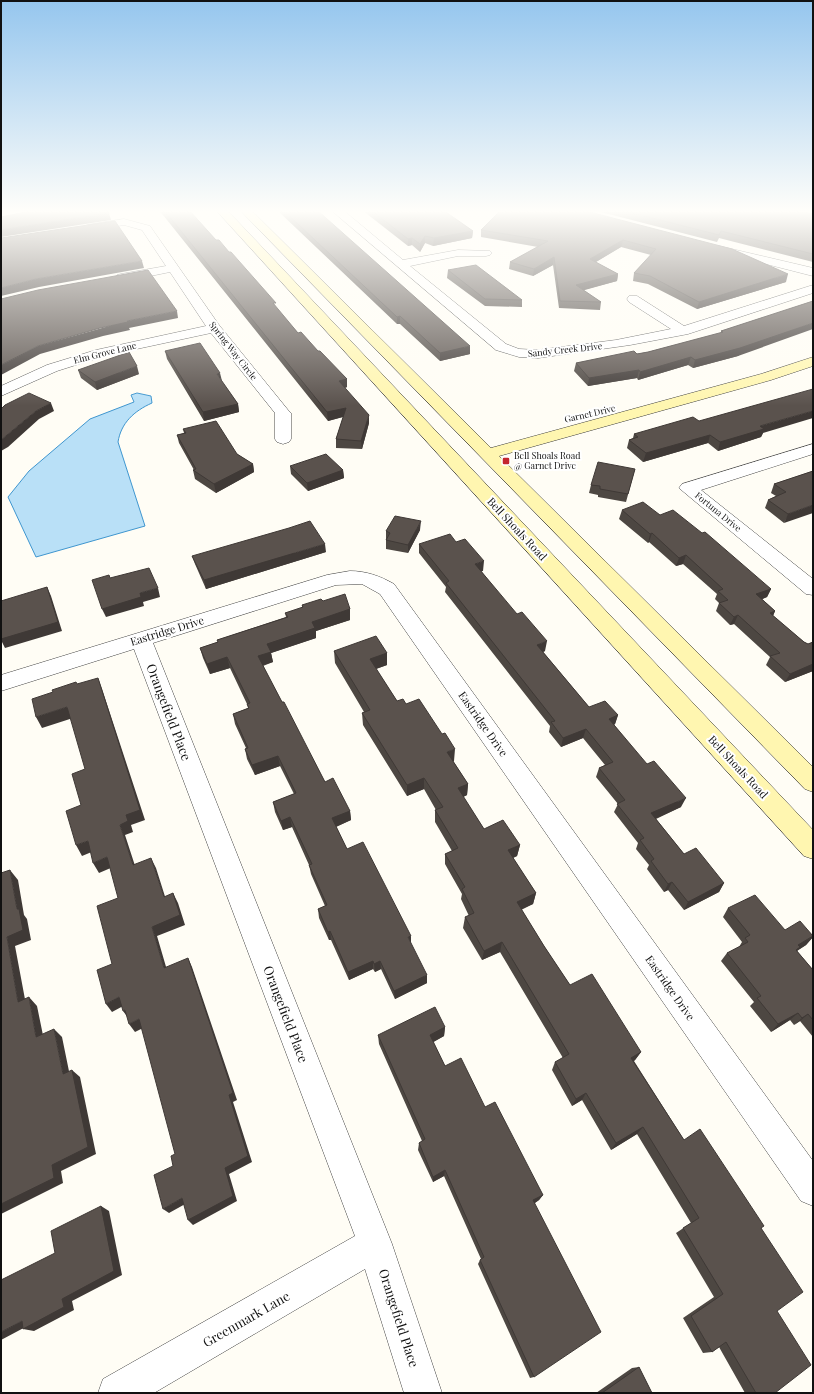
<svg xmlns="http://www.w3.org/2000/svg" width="814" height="1394" viewBox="0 0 814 1394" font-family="'Playfair Display',serif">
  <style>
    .water { fill: #b9e0f7; stroke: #3f96cf }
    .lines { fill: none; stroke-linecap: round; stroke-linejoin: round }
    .street-casing { stroke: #444; stroke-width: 1 }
    .secondary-casing { stroke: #333; stroke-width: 1 }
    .street { fill: #fff; fill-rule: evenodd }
    .secondary { fill: #fff6b0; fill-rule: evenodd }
    .wall { fill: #4d4742 }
    .shaded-wall { fill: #3f3936 }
    .building { fill: #5a524d; stroke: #3f3936 }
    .poi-dot { fill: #c4262e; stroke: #fff; stroke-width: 1.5 }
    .labels { text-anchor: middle; stroke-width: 4; stroke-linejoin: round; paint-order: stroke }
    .far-street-label { font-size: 9px; fill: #111; stroke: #fff }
    .far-poi-label { font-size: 9px; fill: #111; stroke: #fff; text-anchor: start }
    .street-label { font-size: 11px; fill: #111; stroke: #fff }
    .near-street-label { font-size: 13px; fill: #111; stroke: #fff }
  </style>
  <rect width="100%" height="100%" fill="#fffdf5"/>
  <!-- water -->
  <path class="water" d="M137,393L151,396L152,403C134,411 121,423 118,442L145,526L36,557L8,497L29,471L90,419L134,402L131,395Z"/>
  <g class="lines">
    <!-- street casing -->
    <g class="street-casing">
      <path id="street" d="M331,210H343L403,260L458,250L490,251L492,253L490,255L486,256H458L410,266L506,344L519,349L538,350L616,340L671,329L629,302L627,299L629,296H637L684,326L813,285V293L688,334L630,345L538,358L519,357L496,350Z
        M124,219L150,226L219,325L288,410L291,413V439L289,442L283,444L277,442L275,439V413L211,333L104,356L57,371L1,396V386L47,365L96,350L206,326L170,272L121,282L117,281L115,278L117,275L121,274L166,266L142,230L124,225L87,231L82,228L87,225Z
        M719,246L813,268V276L715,251L713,249L715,247Z
        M813,444V454L701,490L813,579V595L806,594L679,488L682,484Z
        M350,571C366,571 380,576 394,584L813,1161V1206L801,1201L380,594L362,584L336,585L153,643L392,1244L442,1393H404L365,1269L154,1393H98L103,1379L355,1236L134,649L1,691V675L327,575Z"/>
    </g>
    <!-- secondary casing -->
    <g class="secondary-casing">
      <path id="secondary" d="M216,210H227L813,830V859L804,856Z
        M240,210H251L491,448L761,374L813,357V366L771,380L499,456L813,767V792L805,789Z"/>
    </g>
    <!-- street -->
    <use href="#street" class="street"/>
    <!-- secondary -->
    <use href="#secondary" class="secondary"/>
  </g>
  <!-- wall -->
  <path class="wall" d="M159,210H189L298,333L347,379V387L345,388L369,423L362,449L336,448V439L343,417L328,421Z
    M277,210H317L470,354L440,361L400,324H397Z
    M362,210H443L473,231L472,238L433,246L425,243L420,252L412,245L408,246Z
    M497,210H583L786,282L697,309L648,284L633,281L634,273L651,255L621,247L596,262L618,274L617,281L583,290L601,302L600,310L559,308L553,265L533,276L509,269L510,262L538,247L481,237V230L500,212Z
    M593,210H798L813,214V262L719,238L717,242Z
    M806,210H813V213Z
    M448,270L522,300V307L485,306L447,278Z
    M813,301L738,356L693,368L688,365L638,380L637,378L588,386L574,371L576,363L648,352L721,333V331Z
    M165,351L221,380L238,404L239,412L204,421L167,359Z
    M78,370L139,374L97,390L81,378Z
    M699,421L763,433L761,437L718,451L708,443L643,462L627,448L629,440L633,438L634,434Z
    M183,429L237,454L253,464L254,472L216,493L195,479L193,470H194L179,443L177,435L184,433Z
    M290,466L343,470L344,478L308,491L291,474Z
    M635,469L626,502L598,497V495L589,493L591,485Z
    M813,471L784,523L765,508L768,500L776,496L771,493L774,484Z
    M622,510L660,515L771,589L767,597L762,599L775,611L773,616L804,642L808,644L813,642V671L785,682L766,665L770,657L734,624L730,625L716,611L719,603L715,599L717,594L683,564L676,566L649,542L648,543L619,519Z
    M420,530L408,553L386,549V531Z
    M456,542L483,571H481L545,651L543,652L589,707L618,715L615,724L614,725L681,807L656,819L684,854L724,883L719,892L684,910L668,890L664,892L647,869L649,865L636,849L638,843L614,812L618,804L596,777L599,768L605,765L583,738L561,747L549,732L550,726L445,592L446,587L419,553V544Z
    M326,552L206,589L195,564L192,556Z
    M323,601L350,609V620L316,631V638L271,653L273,662L263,666L282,702L325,782L350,811L351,820L336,827L347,849L411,944L427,983L395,999L381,969L375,972L373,969L349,980L331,940H329L319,918L318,909L325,906L311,874L309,865L292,827L283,830L275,812L273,802L294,794L280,766L255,775L247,759L245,749L246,748L235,724L233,714L248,708L247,704L230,668L210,674L203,658L200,648L218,642L217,640L286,617L285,613L302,608V605Z
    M334,651L387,653V665L376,669L397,701L406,704L454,761H453L468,784L467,795L463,797L484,829L520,845L517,856L513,858L536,893L533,904L521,909L544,946L570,985L641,1052L635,1060L634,1061L684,1140L761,1228L777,1311L775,1393H745L719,1347L712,1352L703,1353L683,1318L714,1297L676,1233L691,1223L637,1134L611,1150L582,1100L572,1106L552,1070L555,1062L563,1058L500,952L482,960L463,928L465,917L469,916L461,899L462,894L445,864V854L452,851L435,822V810H436L424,789L407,796L363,725L362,713L364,712L335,663Z
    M728,908L785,930L813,937L806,945L797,951L813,970V1037L800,1021L794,1025L790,1020L771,1032L750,1006L754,1002L721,961L727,953L739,947L742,942L723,917Z
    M445,1027L444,1036L433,1042L445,1066L485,1107L543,1195L539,1200L535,1203L534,1377L530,1378L478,1264L480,1260L481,1259L444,1176L433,1182L418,1150L419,1143L422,1141L379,1044L378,1035Z
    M639,1367L652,1393H596L632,1368Z"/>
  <!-- shaded-wall -->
  <path class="shaded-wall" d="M109,213L111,220L1,237V230Z
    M473,231L472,238L433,246L434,238Z
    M425,236V243L420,252V244Z
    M412,238V245L408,246V239Z
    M623,240L621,247L589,266L590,259Z
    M554,257L553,265L533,276L534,269Z
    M142,261L144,268L39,287L1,296V288L36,279Z
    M618,274L617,281L574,293L576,285Z
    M788,274L786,282L697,309L699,302Z
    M177,311L178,318L129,328L130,330L103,336L40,354L1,375V365L38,346L127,321Z
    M400,316V324H397V317Z
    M813,323V329L738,356L693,368L695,360Z
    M470,346V354L440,361V353Z
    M691,357L688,365L638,380L640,372Z
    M137,366L139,374L97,390L95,382Z
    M639,370L637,378L588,386L589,378Z
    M220,373L222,381L217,374Z
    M347,379V387L340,389L339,381Z
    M51,403L54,411L39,419L8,447L1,451V440L36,411Z
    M238,404L239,412L204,421L203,412Z
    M346,408V416L328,421L327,412Z
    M813,411V418L763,433L761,437L718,451L720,442L760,426Z
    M369,415V423L362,449L361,441Z
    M710,435L708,443L643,462L646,453Z
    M253,464L254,472L216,493L214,484Z
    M343,470L344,478L308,491L307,483Z
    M813,505V513L784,523L788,514Z
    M421,521L420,530L408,553V545Z
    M652,533L649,542L648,543L650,534Z
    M325,544L326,552L206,589L204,580Z
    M686,555L683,564L676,566L679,558Z
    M484,561L483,571L474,573L475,564Z
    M47,587L51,596L62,631L5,648L2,642H1V636Z
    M158,588L160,597L143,602L144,606L106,617L102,609L140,593Z
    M771,589L767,597L753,603L756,594Z
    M350,609V620L316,631V638L271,653L273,662L260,666L258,656L267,644L312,622Z
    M775,611L771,620L770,613Z
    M738,615L734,624L730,625L734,617Z
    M547,641L545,651L536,655L537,645Z
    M387,653V665L370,671V659Z
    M227,657L230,668L210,674L207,664Z
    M813,664V671L785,682L790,674Z
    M98,678L102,689L145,820L131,825L133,832L125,835L138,875L133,865L120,825L126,815Z
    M67,707L73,718L42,728L36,717Z
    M618,715L615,724L606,728L609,719Z
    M586,729L583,738L561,747L563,738Z
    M455,749L454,761L447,764V752Z
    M278,756L280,766L255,775L252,765Z
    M424,778V789L407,796V785Z
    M468,784L467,795L457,800L458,788Z
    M686,798L681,807L648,822L651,813Z
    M350,811L351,820L333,828L332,818Z
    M290,817L292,827L283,830L281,821Z
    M88,841L94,851L82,856L76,845Z
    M520,845L517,856L506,861L508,850Z
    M107,857L113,867L99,873L93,863Z
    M151,858L156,868L168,906L164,897Z
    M10,870L18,880L24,915L27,919L31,940L15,946L27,1010L18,1002L7,937L17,909Z
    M672,882L668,890L664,892L668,884Z
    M724,883L719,892L684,910L688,902Z
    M173,893L178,903L185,925L157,936L169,977L164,968L152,927Z
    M536,893L533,904L515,913L517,902Z
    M330,931L331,940H329L328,932Z
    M411,936V944L408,937Z
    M813,937L806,945L798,950L792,956L798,945Z
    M502,942L500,952L482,960L484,951Z
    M188,958L192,967L237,1100L233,1102L252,1162L229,1174L237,1201L193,1225L188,1220L225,1168Z
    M373,961V969L349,980L348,972Z
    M380,961L381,969L375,972L374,964Z
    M427,975V983L395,999L394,991Z
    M29,997L37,1006L45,1045L36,1037Z
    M119,997L125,1005L112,1012L106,1004Z
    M125,1010L129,1019L123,1011Z
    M798,1013L790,1020L771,1032L778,1024Z
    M808,1014L800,1021L794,1025L802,1018Z
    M139,1019L145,1027L135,1032L129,1024Z
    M445,1027L444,1036L430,1044V1035Z
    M54,1029L62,1037L71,1081L63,1074Z
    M641,1052L635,1060L626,1066L631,1058Z
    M72,1070L80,1077L96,1154L61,1171L63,1183L1,1214V1204L52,1165Z
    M586,1093L582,1100L572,1106L576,1099Z
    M643,1127L637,1134L611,1150L616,1143Z
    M445,1170L444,1176L433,1182V1177Z
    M543,1195L539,1200L530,1206L533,1200Z
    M182,1198L187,1203L169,1213L163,1209Z
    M101,1206L109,1211L122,1275L72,1301L74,1310L34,1331L23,1329L62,1299Z
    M22,1321L33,1323L1,1340V1332Z"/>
  <!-- building -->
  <path class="building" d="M35,210H107L109,213L1,230V217Z
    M164,210H189L216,240H219L229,252H231L276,303H273L298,333L301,332L318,351H320L347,379L339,381L369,415L361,441L336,439L346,408L327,412Z
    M283,210H317L470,346L440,353L400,316L397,317Z
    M371,210H443L473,231L434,238L425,236L420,244L412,238L408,239Z
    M501,210H582L732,249L788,274L699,302L650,276L634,273L656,249L623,240L590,259L618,274L576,285L601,302L560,301L554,257L534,269L510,262L548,241L481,230Z
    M621,210H798L813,214V254L721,231L719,235Z
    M115,221L142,261L36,279L1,288V238Z
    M476,265L522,300L485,299L448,270Z
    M148,270L177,311L127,321L128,322L100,328L38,346L1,365V299L38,290Z
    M813,301V323L740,348L695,360L691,357L640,372L639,370L589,378L576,363L634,351L637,354L648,352L723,332L721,331Z
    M200,343L220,373L217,374L238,404L203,412L165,351Z
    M129,352L137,366L95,382L78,370Z
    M813,389V411L760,426L764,429L720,442L710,435L646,453L629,440L638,437L634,434L693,417L699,421Z
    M29,393L51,403L36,411L1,440V409L5,405Z
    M216,421L237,454L253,464L214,484L193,470L196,469L177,435L186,433L183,429Z
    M326,454L343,470L307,483L290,466Z
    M598,462L635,469L628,494L600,489V486L591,485Z
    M813,471V505L788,514L768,500L786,492L774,484Z
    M643,502L660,515L673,510L702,533L705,532L771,589L756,594L775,611L770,613L804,642L808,644L813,642V664L790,674L770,656L780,653L738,615L734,617L719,603L728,600L718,591L723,589L686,555L679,558L652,533L650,534L622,510Z
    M395,516L421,521L408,545L386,540L390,533L386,531Z
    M310,521L325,544L204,580L192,556L289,528Z
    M450,534L456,542L465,539L484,561L475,564L517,614L522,612L547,641L537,645L589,707L605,701L618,715L609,719L647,764L654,761L686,798L651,813L684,854L696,848L724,883L688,902L672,882L668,884L651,861L654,859L640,840L644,838L617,804L625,800L599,768L613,762L586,729L563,738L551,722L555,721L446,583L449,581L419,544Z
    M149,568L158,588L140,593L141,597L102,609L92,580L109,575L110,578Z
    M47,587L58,622L1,639V601Z
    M345,594L350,609L312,622L315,628L267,644L271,652L258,656L282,702H284L325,782L333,778L350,811L332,818L347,849L363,842L411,936L408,937L427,975L394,991L380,961L374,964L373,961L348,972L330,931L328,932L318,909L327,905L309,865L312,864L290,817L281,821L273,802L296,793L278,756L252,765L245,749L248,748L233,714L249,708L247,704L250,703L227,657L207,664L200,648L218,642L217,640L288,617L285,613L303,607L302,605L321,599L323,601Z
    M376,636L387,653L370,659L397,701L403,699L406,704L419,699L442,734L445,733L455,749L447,752L468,784L458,788L484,829L503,820L520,845L508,850L536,893L517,902L544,946L570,985L592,974L641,1052L631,1058L684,1140L700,1129L764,1226L761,1228L803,1292L777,1311L811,1365L775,1393H756L726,1342L712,1352L691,1316L723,1294L683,1228L699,1218L643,1127L616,1143L586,1093L576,1099L555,1062L569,1054L502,942L484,951L465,917L474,913L462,889L465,887L445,854L458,848L435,810L443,807L424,778L407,785L362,713L370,710L334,651Z
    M98,678L140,810L126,815L128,821L120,825L133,865L151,858L164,897L173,893L180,915L152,927L164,968L188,958L233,1093L229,1095L248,1156L225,1168L233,1196L188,1220L182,1198L163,1209L154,1175L173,1166L171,1156L175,1154L139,1019L129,1024L125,1010L123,1011L119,997L106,1004L97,970L112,964L97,906L118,898L107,857L93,863L88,841L76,845L66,811L81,805L72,774L85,769L67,707L36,717L32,699L53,692L52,690L76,682L77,684Z
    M10,870L17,909H19L23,930L7,937L18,1002L29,997L36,1037L54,1029L63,1074L72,1070L88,1147L52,1165L54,1178L1,1204V873Z
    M755,895L785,930L800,921L813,936L798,945L800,947L796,950L813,970V1020L808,1014L802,1018L798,1013L778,1024L757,998L761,996L727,953L748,942L745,938L750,935L728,908Z
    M435,1007L445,1027L430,1035L445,1066L461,1058L485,1107L495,1102L543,1195L533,1200L601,1332L534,1377L480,1260L484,1257L445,1170L433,1177L419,1143L425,1139L378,1035Z
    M101,1206L114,1271L62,1299L64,1307L23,1329L22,1321L1,1332V1280L55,1253L51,1231Z
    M639,1367L652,1393H602Z"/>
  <!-- sky -->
  <linearGradient id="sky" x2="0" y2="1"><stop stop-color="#95c6ee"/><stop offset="0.52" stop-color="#fffefa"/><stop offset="1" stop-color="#fffefa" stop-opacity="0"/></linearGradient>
  <rect width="814" height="406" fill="url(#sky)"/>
  <!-- markers -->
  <rect class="poi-dot" x="502" y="457" width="8" height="8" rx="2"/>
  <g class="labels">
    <!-- far-street labels -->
    <g class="far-street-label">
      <text transform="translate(565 350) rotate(-6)" y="3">Sandy Creek Drive</text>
      <text transform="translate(233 351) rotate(52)" y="3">Spring Way Circle</text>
      <text transform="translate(105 353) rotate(-14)" y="3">Elm Grove Lane</text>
      <text transform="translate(590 414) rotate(-13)" y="3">Garnet Drive</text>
      <text transform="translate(718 512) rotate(39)" y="3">Fortuna Drive</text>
    </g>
    <!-- far-poi labels -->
    <g class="far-poi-label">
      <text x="514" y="459">Bell Shoals Road<tspan x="514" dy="10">@ Garnet Drive</tspan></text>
    </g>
    <!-- street labels -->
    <g class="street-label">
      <text transform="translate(517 529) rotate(47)" y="4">Bell Shoals Road</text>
      <text transform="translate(167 631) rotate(-17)" y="4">Eastridge Drive</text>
      <text transform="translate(483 724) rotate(55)" y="4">Eastridge Drive</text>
      <text transform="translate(738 767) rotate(47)" y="4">Bell Shoals Road</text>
      <text transform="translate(670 988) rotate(55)" y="4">Eastridge Drive</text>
    </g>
    <!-- near-street labels -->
    <g class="near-street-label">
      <text transform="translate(169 712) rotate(69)" y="5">Orangefield Place</text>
      <text transform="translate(286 1014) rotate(69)" y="5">Orangefield Place</text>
      <text transform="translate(399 1318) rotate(72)" y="5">Orangefield Place</text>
      <text transform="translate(246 1319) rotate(-30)" y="5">Greenmark Lane</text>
    </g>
  </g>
  <!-- border -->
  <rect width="814" height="1394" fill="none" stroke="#111111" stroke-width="4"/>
</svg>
